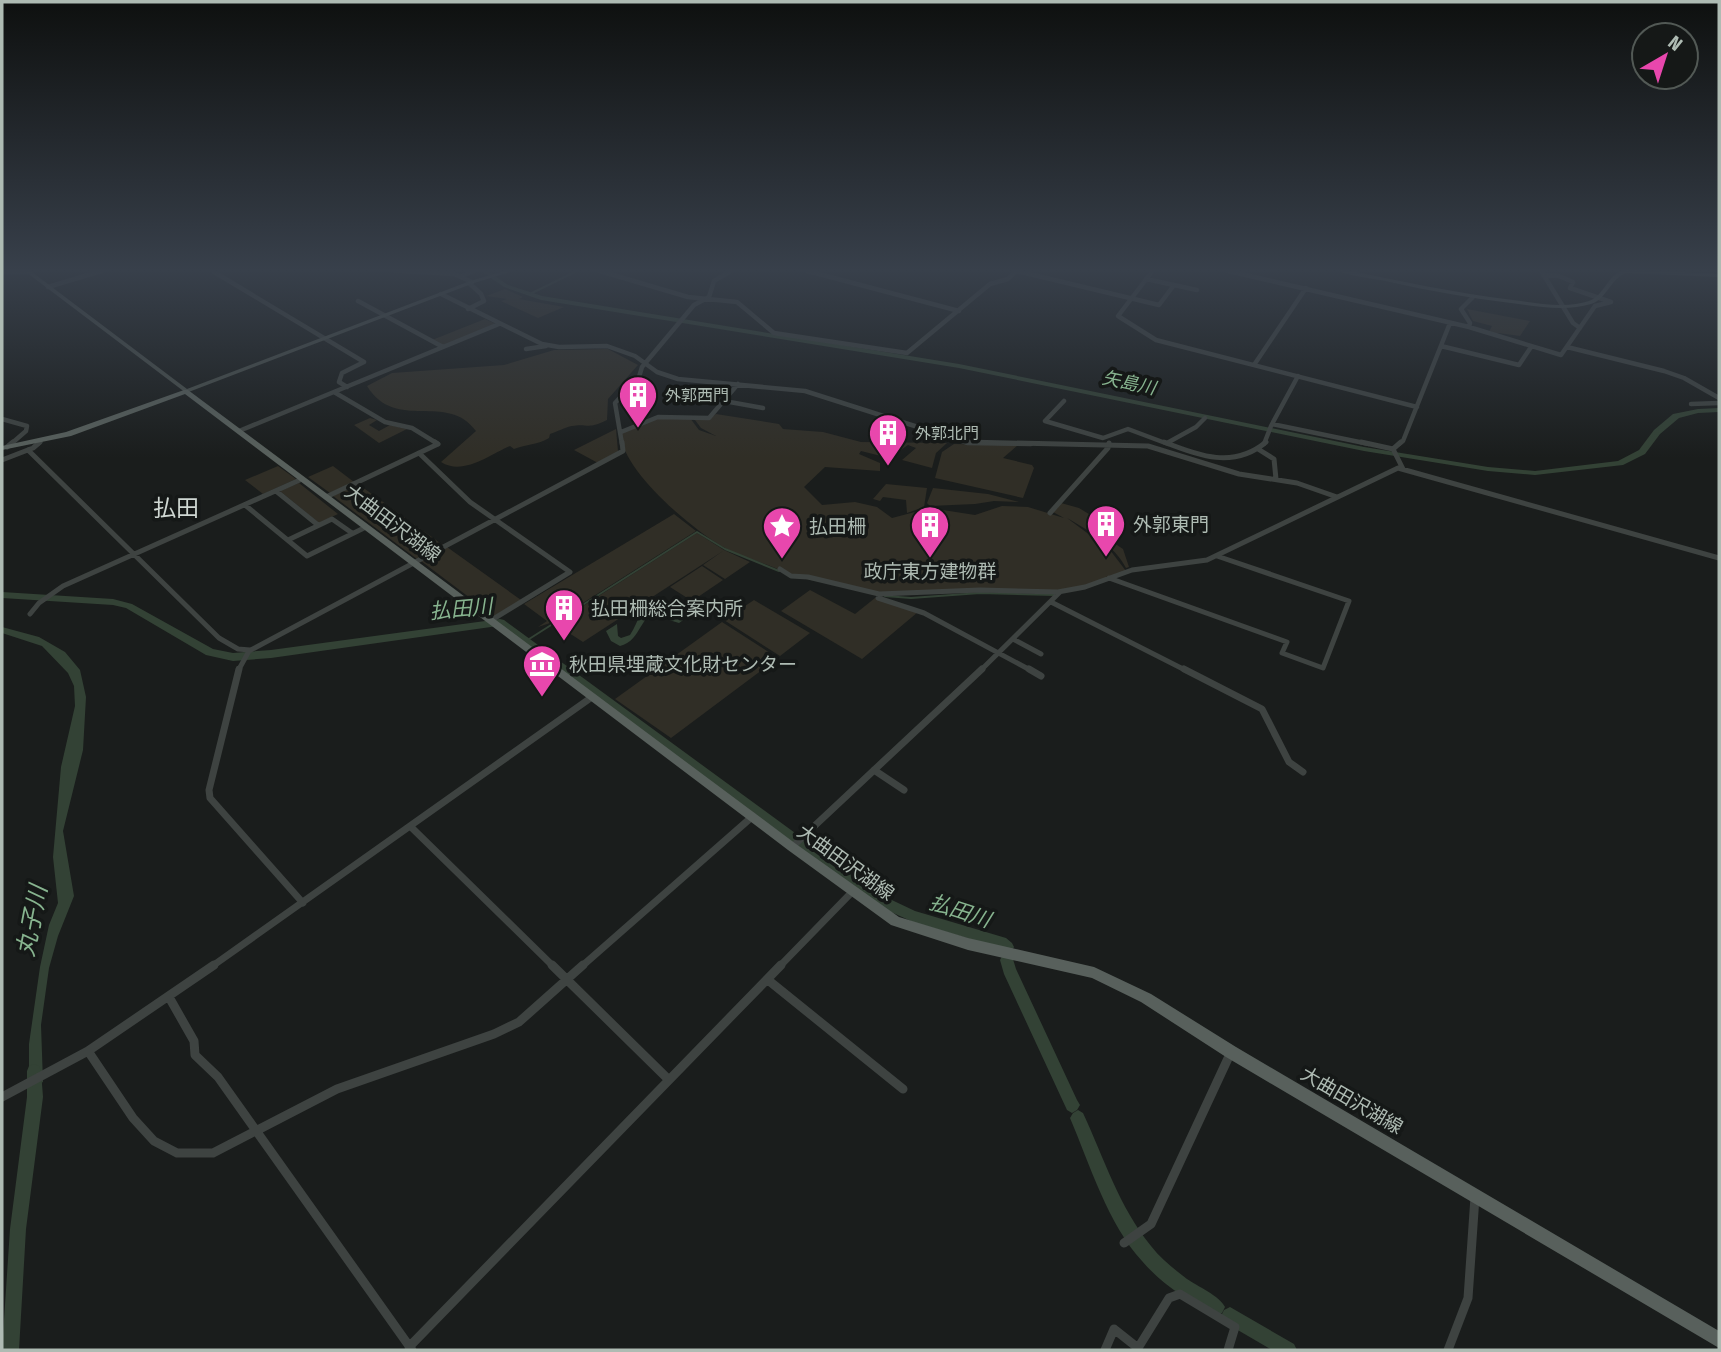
<svg xmlns="http://www.w3.org/2000/svg" width="1721" height="1352" viewBox="0 0 1721 1352" font-family="'Fira Sans Condensed','Noto Sans JP',sans-serif">
  <style>
    .green { fill: #302e26 }
    .water { fill: #334235 }
    .lines { fill: none; stroke-linecap: round; stroke-linejoin: round }
    .stream { stroke: #334235; stroke-width: 2 }
    .river { fill: #334235; fill-rule: evenodd }
    .street-far3 { stroke: #3e4341; stroke-width: 4.5 }
    .street-far2 { stroke: #3e4341; stroke-width: 5 }
    .street-far1 { stroke: #3e4341; stroke-width: 7 }
    .street { stroke: #3e4341; stroke-width: 9 }
    .secondary { fill: #4a514d; fill-rule: evenodd }
    .primary { fill: #58605c; fill-rule: evenodd }
    .labels { text-anchor: middle; stroke-width: 7; stroke-linejoin: round; paint-order: stroke }
    .far-poi-label { font-size: 16px; fill: #aebbb3; stroke: #151817; text-anchor: start }
    .far-water-label { font-size: 18px; font-style: italic; fill: #87b48f; stroke: #151817 }
    .street-label { font-size: 19px; fill: #aebbb3; stroke: #151817 }
    .poi-label { font-size: 19px; fill: #aebbb3; stroke: #151817; text-anchor: start }
    .water-label { font-size: 21px; font-style: italic; fill: #87b48f; stroke: #151817 }
    .quarter-label { font-size: 23px; fill: #cfd7d2; stroke: #151817 }
    .near-water-label { font-size: 24px; font-style: italic; fill: #87b48f; stroke: #151817 }
  </style>
  <rect width="100%" height="100%" fill="#1a1d1c"/>
  <!-- green -->
  <path class="green" d="M505,289L523,297L519,299L564,307L538,318L501,301L507,299L486,296Z
    M1467,309L1530,321L1520,336L1498,333L1496,336L1488,334L1492,326L1473,321Z
    M485,319L496,324L443,346L432,340Z
    M608,349L638,365L608,399L607,420C588,430 587,423 572,426C565,427 557,432 550,434L549,438C538,445 526,444 514,449L510,446C489,455 463,476 441,462L476,431C447,391 396,433 367,386L392,373L504,365L554,350Z
    M716,414L779,424L783,429L823,432L861,442L947,443L936,453L932,468L902,460L916,448L908,445L889,458L861,451L859,454L880,463V471L825,467L804,487L822,505L855,502L877,507L892,518L930,508L975,515L1002,506L1028,507L1064,518L1053,512L1061,503L1079,508L1107,525L1099,533L1123,549L1129,567L1126,568C1115,546 1088,530 1067,518L1110,550L1126,571L1099,583L1058,592L879,594L791,576C772,564 748,560 727,549C696,533 619,469 621,432L658,417L690,418L699,430L716,436L701,428L695,420L709,419Z
    M370,418L377,420L369,425L379,431L390,425L407,429L379,443L354,425Z
    M616,429L618,451L598,463L574,450Z
    M954,444L1018,445L1003,458L1032,465L1034,468L1023,498L935,478L942,452Z
    M278,466L296,479L263,494L245,480Z
    M333,466L354,482L330,493L308,477Z
    M299,483L338,514L319,523L280,491Z
    M358,484L443,545L417,559L333,496Z
    M886,484L927,488L924,507L907,513L906,500L883,497L880,501L873,499Z
    M933,488L988,494L1019,502L994,501L975,504L930,506L927,503Z
    M674,514L696,531L553,622L538,627L547,621L524,604Z
    M697,533L724,550L750,562L725,579L703,565L723,551L583,642L555,624Z
    M447,547L521,600L494,616L421,561Z
    M702,566L723,580L692,601L670,587Z
    M810,590L855,614L875,598L918,612L862,659L781,611Z
    M754,600L810,633L780,656L724,620Z
    M722,622L778,658L671,738L615,699Z"/>
  <!-- water -->
  <path class="water" d="M659,603L668,606L677,616C699,615 699,589 727,613L722,617L712,610L701,608L679,623L669,620L662,610C640,611 642,641 620,646L611,641L606,631L617,624L618,636L621,638L630,635C640,621 638,606 659,603Z
    M2,627L39,637L65,652L80,670L86,697L83,750L63,831L74,896L58,936L49,968L41,1025L43,1082L29,1089V1044L40,967L49,925L58,903L53,857L61,767L75,706L74,686L68,673L42,646L2,633Z"/>
  <g class="lines">
    <!-- stream -->
    <path class="stream" d="M530,294L581,269
      M885,596L911,598L980,593L1054,595
      M526,641L697,532L725,549L779,571"/>
    <!-- river -->
    <path class="river" d="M478,269H485L508,285L542,296L959,364L1364,447L1488,467L1535,471L1618,461L1639,450L1654,430L1673,414L1698,409L1719,408V412L1698,413L1679,418L1660,434L1645,454L1623,465L1535,475L1488,471L1364,451L959,368L541,300L504,287Z
      M2,592L113,599L132,604L213,649L233,653L271,650L500,619L504,620L877,893L915,911L1006,938L1012,943L1014,947L1012,951L1007,953L997,947L913,922L867,901L498,626L271,658L233,661L206,655L126,608L113,605L2,598Z
      M1007,954L1012,956L1016,969L1077,1100L1080,1105L1077,1110L1072,1113L1067,1110L1004,974L1000,960L1002,956Z
      M34,1064L39,1066L41,1071L43,1097L26,1229L19,1350H2L10,1229L27,1097V1071L29,1066Z
      M1078,1110L1083,1113C1104,1158 1119,1207 1151,1246C1161,1259 1174,1269 1187,1279C1197,1286 1220,1296 1225,1307L1222,1313L1216,1316L1210,1313C1185,1299 1161,1283 1142,1261C1108,1224 1090,1165 1070,1118L1073,1113Z
      M1230,1307L1294,1344L1297,1350H1272L1224,1322L1221,1316L1224,1310Z"/>
    <!-- street-far3 -->
    <path class="street-far3" d="M209,269L364,362L342,373L339,382L347,387
      M372,269L454,274L472,282
      M593,269L688,297L737,302L774,333L907,353L990,284L1008,279L1018,269
      M800,269L959,311
      M1154,269L1118,316L1156,340L1417,407
      M1220,269L1469,327L1561,355L1595,306L1611,302L1570,288L1573,282L1559,276L1543,275
      M1540,269L1573,323L1580,328
      M1017,271L1159,305L1174,285
      M2,272H28
      M462,276L478,269
      M1146,279L1197,290
      M48,287L108,269
      M441,294L542,344L559,347L607,346L635,356L657,372L678,379L805,391L968,443L1031,444
      M358,301L443,347
      M468,309L484,301L481,294L469,283
      M1469,327L1470,323L1461,309L1473,297
      M1441,346L1519,365L1531,347
      M1567,347L1664,371L1684,378L1719,398
      M526,349L546,346
      M1254,365L1306,288
      M334,392L385,422L412,428L438,444
      M724,401L763,408
      M1064,401L1045,421L1103,438L1128,429L1168,444
      M1691,404L1719,403
      M2,419L27,426L26,431L11,444
      M1272,424L1369,444
      M239,431L499,324
      M621,432L658,417L709,418L738,384
      M1167,443L1196,427L1205,418
      M38,444L40,442
      M622,444L615,403L639,377L642,367L694,305L709,297L714,281L734,269
      M1264,444L1271,426L1298,376
      M1399,444L1403,441L1450,323"/>
    <!-- street-far2 -->
    <path class="street-far2" d="M966,442L1148,446L1239,474L1297,483L1337,497
      M1164,442C1199,456 1234,469 1266,442
      M1361,442L1393,449
      M1401,442L1393,449L1403,469
      M7,447L13,442
      M1258,449L1274,459L1276,479
      M28,450L219,638L238,649L250,650
      M419,453L470,502L570,572L490,621
      M2,460L33,448L40,442
      M276,491L318,525
      M326,497L438,444L435,442
      M245,505L307,556L366,527
      M1050,513L1108,448L1109,443
      M288,540L332,519L352,533
      M780,569L791,576L808,577L879,594L980,590L1058,592L1085,587L1132,570L1207,560L1398,468L1719,558
      M1109,578L1287,642L1282,653L1323,668L1349,601L1217,556
      M878,598L924,613L1032,671
      M1051,602L1187,671
      M30,614L39,603L63,586L302,479
      M1013,639L1041,654
      M238,671L249,651L623,451L622,442
      M980,671L1060,592"/>
    <!-- street-far1 -->
    <path class="street-far1" d="M239,669L209,790L210,798L303,903
      M1029,669L1041,676
      M1184,669L1262,709L1289,762L1303,772
      M874,770L904,790
      M411,827L554,967
      M792,847L982,669
      M211,967L592,697
      M581,967L753,816
      M779,967L852,892"/>
    <!-- street -->
    <path class="street" d="M552,965L669,1080
      M768,980L903,1089
      M169,997L194,1041L195,1055L218,1077L412,1350
      M88,1051L133,1118L154,1141L177,1153H213L337,1089L494,1034L519,1022L583,965
      M2,1097L88,1051L214,965
      M1124,1243L1151,1224L1231,1052
      M409,1347L781,965
      M1105,1350L1114,1329L1138,1348L1169,1298L1180,1294L1235,1327L1228,1350
      M1448,1350L1468,1298L1475,1197"/>
    <!-- secondary -->
    <path class="secondary" d="M22,269H28L187,389L470,281L511,269H520L474,283L186,393Z
      M1332,269H1342C1399,281 1456,293 1513,300C1537,303 1566,309 1589,301C1605,295 1606,276 1625,269L1719,274V277L1626,273C1610,279 1607,299 1591,304C1565,312 1537,306 1511,303C1470,298 1430,291 1390,282C1371,278 1349,276 1332,269Z"/>
    <!-- primary -->
    <path class="primary" d="M184,390H188L796,844L899,917L968,938L1094,967L1151,994L1236,1047L1719,1331V1348L1226,1057L1141,1002L1092,978L968,950L891,925L788,850L185,394L71,436L2,450V446L66,432Z"/>
  </g>
  <!-- sky -->
  <linearGradient id="sky" x2="0" y2="1"><stop stop-color="#0e100f"/><stop offset="0.59" stop-color="#38404b"/><stop offset="1" stop-color="#38404b" stop-opacity="0"/></linearGradient>
  <rect width="1721" height="458" fill="url(#sky)"/>
  <!-- icons -->
  <defs>
    <g id="building-pin" transform="scale(2.0125)"><path d="M0 17L-7.5 6A9.5 9.5 0 1 1 7.5 6Z" fill="#e847ad" stroke="#151817"/><path d="M-4-6H4V6H1V3H-1V6H-4ZM-2.5-4.3h1.7v1.8h-1.7ZM.8-4.3h1.7v1.8H.8ZM-2.5-1h1.7V.8h-1.7ZM.8-1h1.7V.8H.8Z" fill="#fff"/></g>
    <g id="sight-pin" transform="scale(2.0125)"><path d="M0 17L-7.5 6A9.5 9.5 0 1 1 7.5 6Z" fill="#e847ad" stroke="#151817"/><path d="M0-6L1.8-2.2L6-1.7L2.9 1.2L3.7 5.4L0 3.3L-3.7 5.4L-2.9 1.2L-6-1.7L-1.8-2.2Z" fill="#fff"/></g>
    <g id="museum-pin" transform="scale(2.0125)"><path d="M0 17L-7.5 6A9.5 9.5 0 1 1 7.5 6Z" fill="#e847ad" stroke="#151817"/><path d="M0-6L6-3V-2H-6V-3ZM-5-1h2V3h-2ZM-1-1h2V3h-2ZM3-1h2V3H3ZM-6 4H6V6H-6Z" fill="#fff"/></g>
  </defs>
  <g fill-rule="evenodd">
    <use href="#building-pin" x="638" y="395"/>
    <use href="#building-pin" x="888" y="433"/>
    <use href="#building-pin" x="1106" y="524"/>
    <use href="#building-pin" x="930" y="525"/>
    <use href="#sight-pin" x="782" y="526"/>
    <use href="#building-pin" x="564" y="608"/>
    <use href="#museum-pin" x="542" y="664"/>
  </g>
  <g class="labels">
    <!-- far-poi labels -->
    <g class="far-poi-label">
      <text x="665" y="401">外郭西門</text>
      <text x="915" y="439">外郭北門</text>
    </g>
    <!-- far-water labels -->
    <g class="far-water-label">
      <text transform="translate(1129 383) rotate(12)" y="6">矢島川</text>
    </g>
    <!-- street labels -->
    <g class="street-label">
      <text transform="translate(393 523) rotate(37)" y="7">大曲田沢湖線</text>
      <text transform="translate(846 862) rotate(36)" y="7">大曲田沢湖線</text>
      <text transform="translate(1352 1100) rotate(30)" y="7">大曲田沢湖線</text>
    </g>
    <!-- poi labels -->
    <g class="poi-label">
      <text x="1133" y="531">外郭東門</text>
      <text x="809" y="533">払田柵</text>
      <text x="930" y="578" text-anchor="middle">政庁東方建物群</text>
      <text x="591" y="615">払田柵総合案内所</text>
      <text x="569" y="671">秋田県埋蔵文化財センター</text>
    </g>
    <!-- water labels -->
    <g class="water-label">
      <text transform="translate(461 609) rotate(-5)" y="7">払田川</text>
      <text transform="translate(960 911) rotate(18)" y="7">払田川</text>
    </g>
    <!-- quarter labels -->
    <g class="quarter-label">
      <text x="176" y="516">払田</text>
    </g>
    <!-- near-water labels -->
    <g class="near-water-label">
      <text transform="translate(32 921) rotate(-79)" y="8">丸子川</text>
    </g>
  </g>
  <!-- border -->
  <rect width="1721" height="1352" fill="none" stroke="#aebbb3" stroke-width="7"/>
  <!-- north arrow -->
  <g transform="translate(1665 56) rotate(39)"><circle r="33" fill="#151817" stroke="#525955" stroke-width="2"/>
  <path d="M0-5L12 26L0 18L-12 26Z" fill="#e847ad"/>
  <text y="-10" font-size="19" font-weight="bold" text-anchor="middle" fill="#aebbb3">N</text>
  </g>
</svg>
